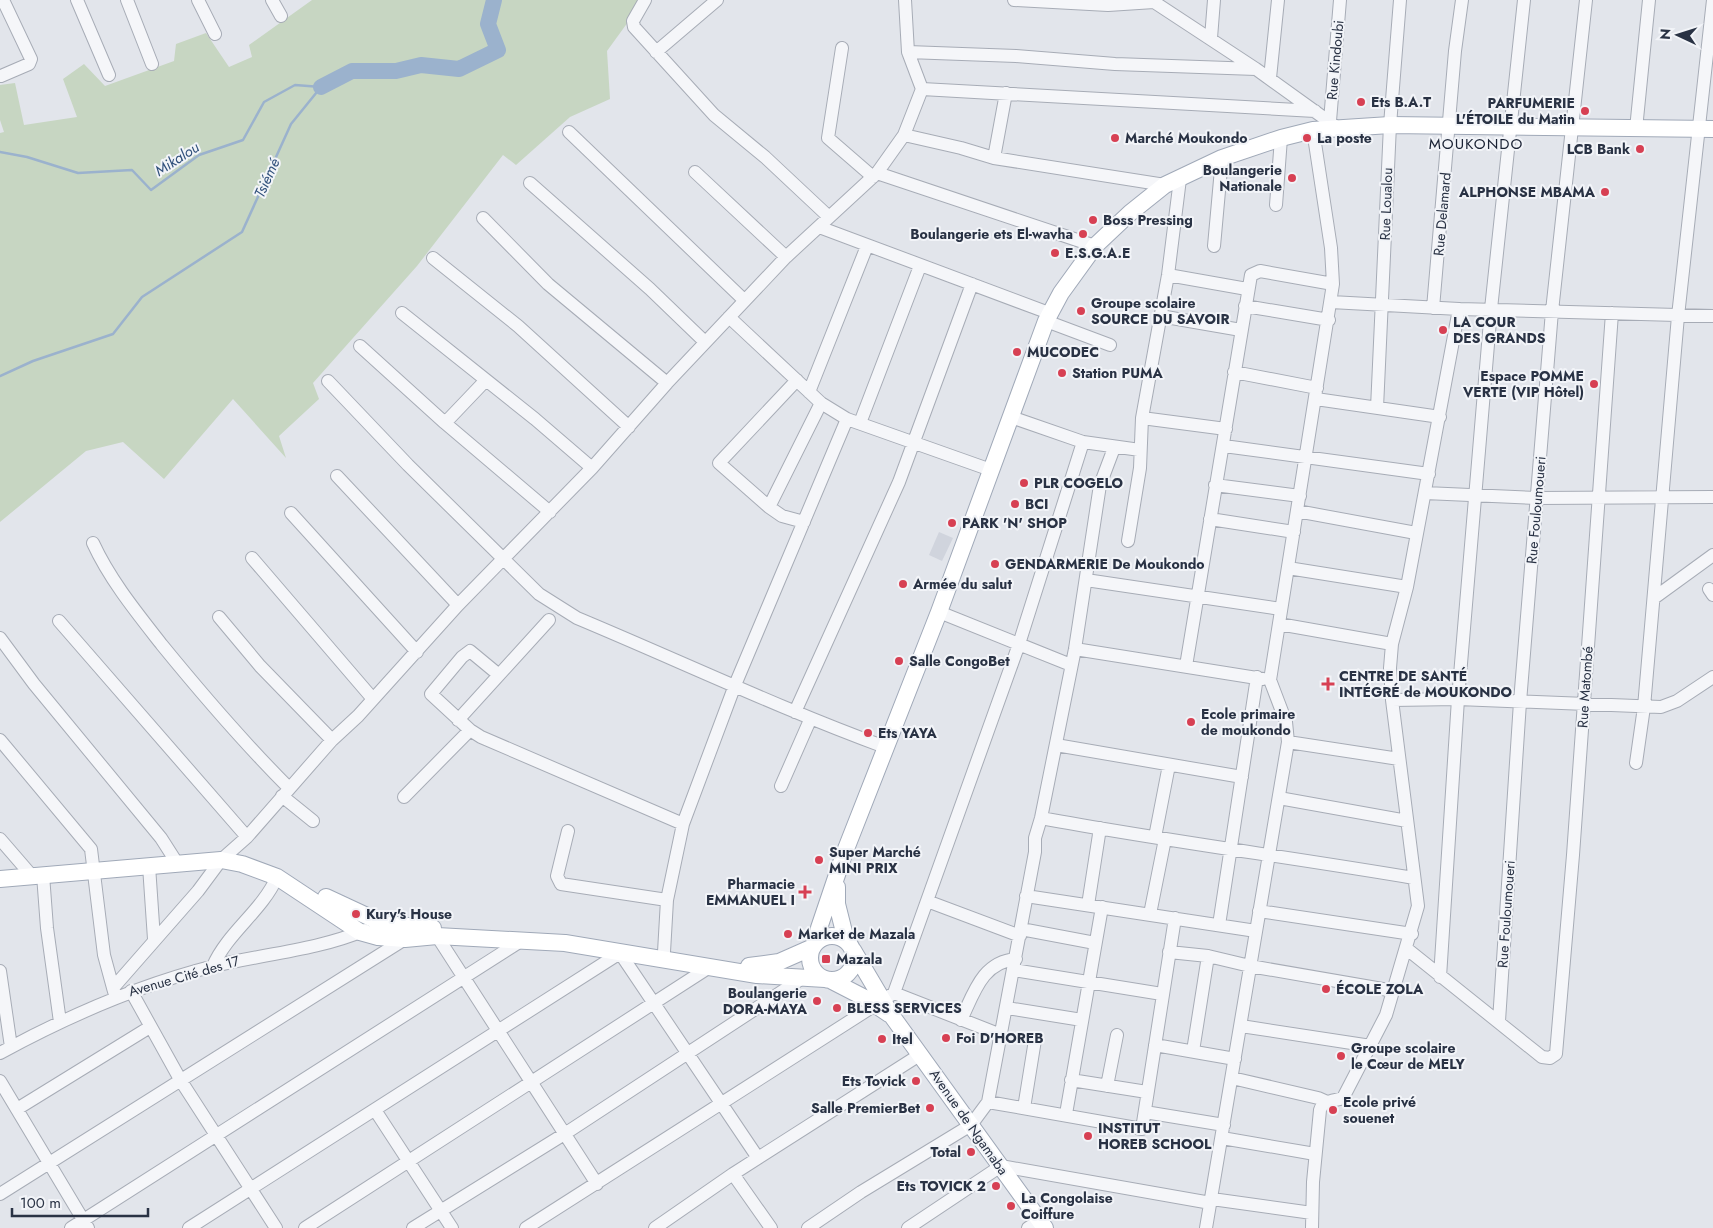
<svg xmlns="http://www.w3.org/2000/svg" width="1713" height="1228" viewBox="0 0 1713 1228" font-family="Jost,sans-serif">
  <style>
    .built { fill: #d0d4dd }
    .green { fill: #c7d6c2 }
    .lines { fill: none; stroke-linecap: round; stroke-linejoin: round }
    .stream { stroke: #9bb2cd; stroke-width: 2.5 }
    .river { stroke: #9bb2cd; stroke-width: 16 }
    .minor-casing { stroke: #a7acb6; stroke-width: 14 }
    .major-casing { stroke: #a0a9b8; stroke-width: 18 }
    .minor { stroke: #f5f6f9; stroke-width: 12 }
    .major { stroke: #fff; stroke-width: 16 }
    .poi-dot { fill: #d74053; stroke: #f2f4f8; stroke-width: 2 }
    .labels { text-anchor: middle; stroke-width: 4; stroke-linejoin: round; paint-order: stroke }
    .street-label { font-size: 14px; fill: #293244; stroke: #f2f4f8 }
    .poi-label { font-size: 14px; font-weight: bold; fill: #293244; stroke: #f2f4f8; text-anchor: start }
    .neighbourhood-label { font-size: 15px; letter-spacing: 1px; fill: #1b2335; stroke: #f2f4f8 }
    .water-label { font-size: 15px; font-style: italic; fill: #30507b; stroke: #f2f4f8 }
  </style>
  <rect width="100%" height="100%" fill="#e2e5eb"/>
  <!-- built -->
  <path class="built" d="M939,532L953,538L942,561L929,555Z"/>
  <!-- green -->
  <path class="green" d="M312,0H644L607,51L610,99L570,117L516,165L503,155L417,266L313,383L319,399L279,436L286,458L233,399L164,479L123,442L86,451L0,522V133L4,132L0,120V85L15,83L24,125L77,117L63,79L84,64L105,86L174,61L176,44L206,33L229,67L252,57L249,45Z"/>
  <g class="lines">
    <!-- stream -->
    <path class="stream" d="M0,152L27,157L78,173L132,170L151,190L199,155L243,140L264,102L295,85L321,87
      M0,376L33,361L113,334L142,297L242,232L291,124L321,87"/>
    <!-- river -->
    <path class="river" d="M321,87L352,71H396L421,65L459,69L498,50L488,24L494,0"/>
    <!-- minor casing -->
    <g class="minor-casing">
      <path id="minor" d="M77,0L109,75
        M127,0L152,64
        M198,0L215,34
        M272,0L281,16
        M645,0L633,21L634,27L714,115L765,157L829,217
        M1014,0L1108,5L1154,2L1256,69L1338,128
        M1211,38L1214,0
        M842,48L828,138L873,177
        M656,52L717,0
        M908,52L1016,56L1115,64L1256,69
        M1,76L29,64L31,59L3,0
        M1270,78L1278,0
        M922,89L1315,111
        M1330,121L1340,0
        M1636,129L1649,0
        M569,132L744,300
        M904,135L961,148L994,158L1165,185
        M994,158L1006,93
        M695,172L786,257
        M877,173L1095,246
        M530,183L650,289L705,342
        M1276,205L1281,138
        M483,218L548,284L667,383
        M819,227L1049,313
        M1214,246L1222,158
        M433,258L518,326L629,427
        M1168,275L1247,289
        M1331,302L1459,309L1713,316
        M1245,306L1329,320
        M1433,308L1455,51L1462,0
        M402,313L535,419L592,468
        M1160,316L1241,330
        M729,317L821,403L847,419L991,470
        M1046,321L1110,345
        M360,346L445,423L550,512
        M1234,372L1317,388
        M797,380L719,463L769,507L782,516L804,522
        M328,381L408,465L539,594L577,618C680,661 781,709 885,747
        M809,392L867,246
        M1316,399L1440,417
        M1377,408L1390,125L1400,0
        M1011,417L1083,442L1140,450
        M1142,418L1226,429
        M445,423L486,380
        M860,423L920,266
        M1224,446L1429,474
        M337,476L458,605
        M1215,485L1300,496
        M1425,493L1537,498L1713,497
        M769,507L821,403
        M1297,511L1416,533
        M291,513L417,652
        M1210,519L1294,532
        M1128,541L1140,468L1142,418L1168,275L1180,179
        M93,543C110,580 137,613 162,645C202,694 244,743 289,788
        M252,558L373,699
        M1288,568L1407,587
        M1086,580L1281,609
        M1709,589L1713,595
        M1654,598L1713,555
        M939,612L1071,665
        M219,617L260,666L332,740
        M59,621L247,837
        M1279,624L1392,644
        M0,638L34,684L161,838L177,863
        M1075,649L1263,679
        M1186,666L1251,275L1260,271L1333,284
        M499,675L470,651L462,657L431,694L470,730L481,737L683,824
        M1392,700L1458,699L1661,707L1677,701L1713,677
        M795,712L899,482L972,284
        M458,720L549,620
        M0,740L91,849L104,955L113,988
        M1288,742L1399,759
        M1056,745L1242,777
        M1636,763L1644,707L1678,316L1713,0
        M781,786L810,720
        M282,796L313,821
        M404,797L470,730
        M1279,798L1407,821
        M1041,818C1165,841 1290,857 1414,878
        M568,831L557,876L561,884L667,900
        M1155,837L1169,765
        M0,839L32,876
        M149,866L154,939
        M43,875L47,928L60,1022
        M1026,896L1256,931
        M927,901L1020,936
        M1088,905L1100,828
        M1259,911L1412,934
        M1150,914L1165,839
        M1219,925L1257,677
        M1021,929L1095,943
        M437,936L597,1184
        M1407,949L1542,1057L1550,1058L1556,1054L1573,855L1612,313
        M622,951L620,953L758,1158
        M664,952L667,900L683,824L735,685L847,419
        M1169,952L1208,956L1250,966L1394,991
        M213,966C228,932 262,911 277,877
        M1014,970L1162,994
        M0,971L11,1047
        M1440,977L1458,699L1491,309L1524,0
        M131,991L181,1081L276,1228
        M894,993L1001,1035
        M116,998L113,988L198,891L221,860L247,837L332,740L358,716L458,605L592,468L667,383L786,257L877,173L904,135L922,89L908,52L905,0
        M1007,1008L1082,1020
        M961,1020C974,993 982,962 1016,959
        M1499,1021L1520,702L1552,311L1586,0
        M1241,1026L1371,1046
        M1155,1045L1235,1059
        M1193,1051L1208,956
        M0,1053C68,1016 139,985 214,966C264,954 318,950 365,930
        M1232,1078L1318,1098L1327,1102
        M1071,1080L1147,1092
        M0,1081L88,1228
        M1107,1086L1117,1035
        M988,1102L1142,1129L1175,918
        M1024,1108L1035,1040
        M17,1109L150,1027
        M375,1110L452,1228
        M1145,1112L1224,1125
        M1066,1114L1102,907
        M1222,1138L1315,1154
        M733,1174L771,1228
        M0,1194L405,939
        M71,1228L524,939
        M189,1228L620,953
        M305,1228L708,968
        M413,1228L566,1133L801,979
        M526,1228L894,993L1019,644L1083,442
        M655,1228L733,1174L921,1054
        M808,1228L861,1192L971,1125L988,1102L1035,852V838L1041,818L1075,649L1100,485L1114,448
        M908,1228L1001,1166L1205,1202L1212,1199L1312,1213
        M1028,1228L1039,1221
        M1206,1228L1288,742L1286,722L1270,680L1333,284L1331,248L1313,130
        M1312,1228L1313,1182L1320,1110C1323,1100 1334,1101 1343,1098L1386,1015L1418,906L1392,700L1390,668L1392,644L1407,587L1459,309"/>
    </g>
    <!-- major casing -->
    <g class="major-casing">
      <path id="major" d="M0,879L221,860L242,864L277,877L360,932L378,937L405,939L437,936L565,943L757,975L825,979
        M837,887V904L846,940
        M326,897L384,924L433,928
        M810 958a22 22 0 1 1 44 0a22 22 0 1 1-44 0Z
        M816,943L819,928L844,854L939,612L1046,321L1061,293L1095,246L1130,213L1165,185L1222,158L1281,138L1313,130L1390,125L1713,129
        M853,950L892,1016L1045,1228
        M749,966L779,962L813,947
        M830,980L865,998L889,1014"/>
    </g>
    <!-- minor -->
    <use href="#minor" class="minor"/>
    <!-- major -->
    <use href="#major" class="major"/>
  </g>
  <!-- markers -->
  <g class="poi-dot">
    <circle cx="1361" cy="102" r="5"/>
    <circle cx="1585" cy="111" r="5"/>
    <circle cx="1115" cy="138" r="5"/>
    <circle cx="1307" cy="138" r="5"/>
    <circle cx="1640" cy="149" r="5"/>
    <circle cx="1292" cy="178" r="5"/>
    <circle cx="1605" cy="192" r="5"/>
    <circle cx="1093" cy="220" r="5"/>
    <circle cx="1083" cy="234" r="5"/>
    <circle cx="1055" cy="253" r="5"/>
    <circle cx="1081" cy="311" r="5"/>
    <circle cx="1443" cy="330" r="5"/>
    <circle cx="1017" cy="352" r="5"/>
    <circle cx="1062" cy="373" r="5"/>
    <circle cx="1594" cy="384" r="5"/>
    <circle cx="1024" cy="483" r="5"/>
    <circle cx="1015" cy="504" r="5"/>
    <circle cx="952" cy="523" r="5"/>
    <circle cx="995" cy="564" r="5"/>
    <circle cx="903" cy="584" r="5"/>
    <circle cx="899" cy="661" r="5"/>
    <path d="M1325.5 676.5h5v5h5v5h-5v5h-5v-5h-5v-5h5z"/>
    <circle cx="1191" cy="722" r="5"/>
    <circle cx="868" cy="733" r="5"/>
    <circle cx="819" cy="860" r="5"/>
    <path d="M802.5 884.5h5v5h5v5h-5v5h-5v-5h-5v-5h5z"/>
    <circle cx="356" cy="914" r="5"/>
    <circle cx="788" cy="934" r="5"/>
    <rect x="821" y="954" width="10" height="10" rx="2.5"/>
    <circle cx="1326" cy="989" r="5"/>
    <circle cx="817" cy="1001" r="5"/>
    <circle cx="837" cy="1008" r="5"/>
    <circle cx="946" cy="1038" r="5"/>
    <circle cx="882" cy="1039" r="5"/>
    <circle cx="1341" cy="1056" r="5"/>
    <circle cx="916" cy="1081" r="5"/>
    <circle cx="930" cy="1108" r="5"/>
    <circle cx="1333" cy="1110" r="5"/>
    <circle cx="1088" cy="1136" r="5"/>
    <circle cx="971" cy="1152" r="5"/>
    <circle cx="996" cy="1186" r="5"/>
    <circle cx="1011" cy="1206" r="5"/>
  </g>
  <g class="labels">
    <!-- street labels -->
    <g class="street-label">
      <text transform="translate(1335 60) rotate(-85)" y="5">Rue Kindoubi</text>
      <text transform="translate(1386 204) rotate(-88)" y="5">Rue Loualou</text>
      <text transform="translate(1442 214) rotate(-85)" y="5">Rue Delamard</text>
      <text transform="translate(1536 510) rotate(-85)" y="5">Rue Fouloumoueri</text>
      <text transform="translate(1585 687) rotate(-86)" y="5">Rue Matombé</text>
      <text transform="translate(1506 914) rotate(-86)" y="5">Rue Fouloumoueri</text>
      <text transform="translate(184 976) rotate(-16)" y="5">Avenue Cité des 17</text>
      <text transform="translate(969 1122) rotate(55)" y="5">Avenue de Ngamaba</text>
    </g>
    <!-- poi labels -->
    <g class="poi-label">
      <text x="1371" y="107">Ets B.A.T</text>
      <text x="1575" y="108" text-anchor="end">PARFUMERIE<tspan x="1575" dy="16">L'ÉTOILE du Matin</tspan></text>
      <text x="1125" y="143">Marché Moukondo</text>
      <text x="1317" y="143">La poste</text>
      <text x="1630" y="154" text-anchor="end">LCB Bank</text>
      <text x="1282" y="175" text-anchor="end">Boulangerie<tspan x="1282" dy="16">Nationale</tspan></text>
      <text x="1595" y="197" text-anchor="end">ALPHONSE MBAMA</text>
      <text x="1103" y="225">Boss Pressing</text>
      <text x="1073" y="239" text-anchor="end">Boulangerie ets El-wavha</text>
      <text x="1065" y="258">E.S.G.A.E</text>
      <text x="1091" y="308">Groupe scolaire<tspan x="1091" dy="16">SOURCE DU SAVOIR</tspan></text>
      <text x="1453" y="327">LA COUR<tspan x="1453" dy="16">DES GRANDS</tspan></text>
      <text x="1027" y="357">MUCODEC</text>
      <text x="1072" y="378">Station PUMA</text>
      <text x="1584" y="381" text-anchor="end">Espace POMME<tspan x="1584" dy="16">VERTE (VIP Hôtel)</tspan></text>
      <text x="1034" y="488">PLR COGELO</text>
      <text x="1025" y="509">BCI</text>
      <text x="962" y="528">PARK 'N' SHOP</text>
      <text x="1005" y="569">GENDARMERIE De Moukondo</text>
      <text x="913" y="589">Armée du salut</text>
      <text x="909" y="666">Salle CongoBet</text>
      <text x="1339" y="681">CENTRE DE SANTÉ<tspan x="1339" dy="16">INTÉGRÉ de MOUKONDO</tspan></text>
      <text x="1201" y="719">Ecole primaire<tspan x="1201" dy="16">de moukondo</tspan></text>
      <text x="878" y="738">Ets YAYA</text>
      <text x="829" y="857">Super Marché<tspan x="829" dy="16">MINI PRIX</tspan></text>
      <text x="795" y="889" text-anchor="end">Pharmacie<tspan x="795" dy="16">EMMANUEL I</tspan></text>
      <text x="366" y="919">Kury's House</text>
      <text x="798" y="939">Market de Mazala</text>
      <text x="836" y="964">Mazala</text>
      <text x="1336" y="994">ÉCOLE ZOLA</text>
      <text x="807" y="998" text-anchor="end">Boulangerie<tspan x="807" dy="16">DORA-MAYA</tspan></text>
      <text x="847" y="1013">BLESS SERVICES</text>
      <text x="956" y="1043">Foi D'HOREB</text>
      <text x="892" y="1044">Itel</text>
      <text x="1351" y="1053">Groupe scolaire<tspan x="1351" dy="16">le Cœur de MELY</tspan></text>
      <text x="906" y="1086" text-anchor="end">Ets Tovick</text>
      <text x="1343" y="1107">Ecole privé<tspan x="1343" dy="16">souenet</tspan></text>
      <text x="920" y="1113" text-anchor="end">Salle PremierBet</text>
      <text x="1098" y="1133">INSTITUT<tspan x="1098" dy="16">HOREB SCHOOL</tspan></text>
      <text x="961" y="1157" text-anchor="end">Total</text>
      <text x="986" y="1191" text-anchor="end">Ets TOVICK 2</text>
      <text x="1021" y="1203">La Congolaise<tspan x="1021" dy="16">Coiffure</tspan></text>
    </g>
    <!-- neighbourhood labels -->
    <g class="neighbourhood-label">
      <text x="1476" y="149">MOUKONDO</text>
    </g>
    <!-- water labels -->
    <g class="water-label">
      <text transform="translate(177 159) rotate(-33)" y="5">Mikalou</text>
      <text transform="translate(267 178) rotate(-66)" y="5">Tsiémé</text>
    </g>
  </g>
  <!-- north arrow -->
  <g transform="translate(1678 35) rotate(274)" stroke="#f2f4f8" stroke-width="4" paint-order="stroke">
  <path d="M0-4L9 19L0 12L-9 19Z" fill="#293244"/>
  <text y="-8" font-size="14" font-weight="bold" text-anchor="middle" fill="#293244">N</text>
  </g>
  <!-- scale -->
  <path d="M12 1208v8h136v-8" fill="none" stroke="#293244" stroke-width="2.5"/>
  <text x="20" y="1208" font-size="15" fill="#293244" stroke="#f2f4f8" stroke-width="4" paint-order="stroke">100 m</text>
</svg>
